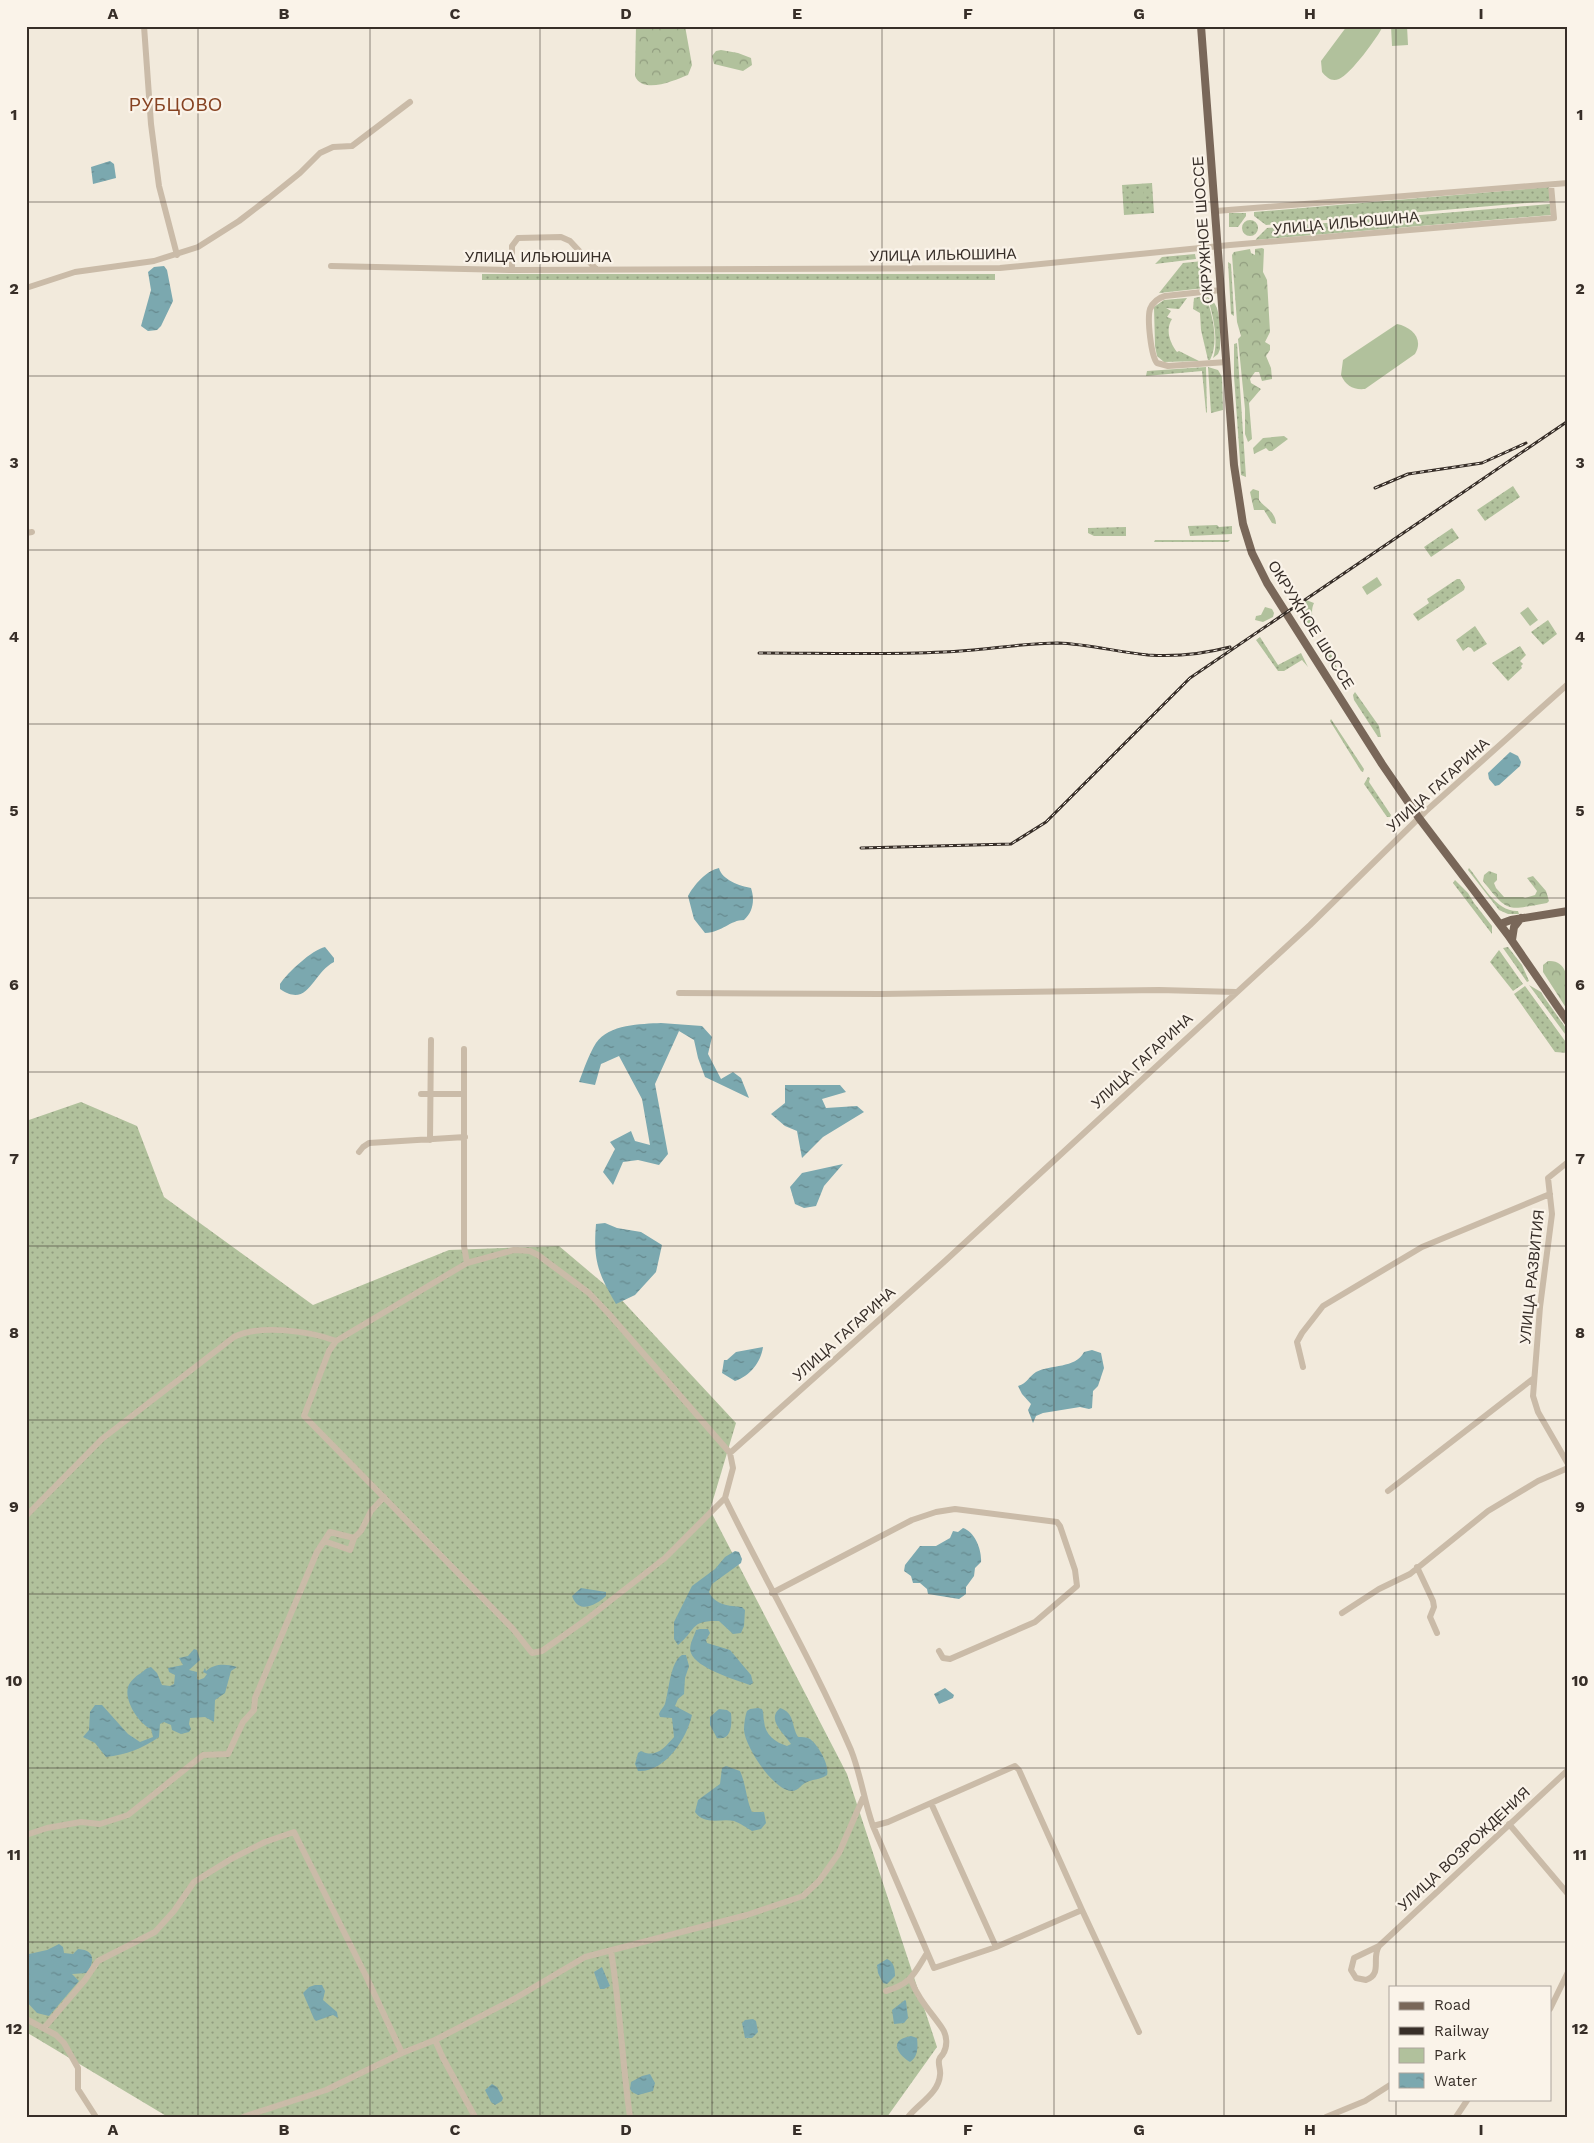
<svg xmlns="http://www.w3.org/2000/svg" width="1594" height="2143" viewBox="0 0 1594 2143" font-family="'Work Sans',sans-serif">
  <style>
    .green { fill: url(#green-dots) }
    .forest { fill: url(#forest-crowns) }
    .pitch { fill: #b1c19c }
    .water { fill: url(#water-ripples) }
    .lines { fill: none; stroke-linecap: round; stroke-linejoin: round }
    .minor { stroke: #cabba8; stroke-width: 6 }
    .major { stroke: #796759; stroke-width: 8 }
    .rail-casing { stroke: #372e28; stroke-width: 3 }
    .rail { stroke: #faf3e9; stroke-width: 1; stroke-dasharray: 4; stroke-linecap: butt }
    .grid { fill: none; stroke: #372e28; stroke-width: 1; stroke-opacity: 0.55 }
    .labels { text-anchor: middle; stroke-width: 4.5; stroke-linejoin: round; paint-order: stroke }
    .street-label { font-size: 15px; fill: #372e28; stroke: #faf3e9 }
    .quarter-label { font-size: 18px; letter-spacing: 1px; fill: #864221; stroke: #faf3e9 }
    .neatline { fill: none; stroke: #372e28; stroke-width: 2 }
    .grid-label { font-size: 16px; text-anchor: middle; font-weight: bold; fill: #372e28 }
  </style>
  <defs>
    <pattern id="green-dots" width="8" height="8" patternUnits="userSpaceOnUse" patternTransform="scale(1.25)"><rect width="8" height="8" fill="#b1c19c"/><path d="M2 2h.1M6 6h.1" fill="none" stroke="#919d7f" stroke-width="1.8" stroke-linecap="round"/></pattern>
    <pattern id="forest-crowns" width="20" height="18" patternUnits="userSpaceOnUse" patternTransform="scale(1.25)"><rect width="20" height="18" fill="#b1c19c"/><path d="M2 6a3 3 0 1 1 6 0M12 15a3 3 0 1 1 6 0" fill="none" stroke="#919d7f"/></pattern>
    <pattern id="water-ripples" width="26" height="14" patternUnits="userSpaceOnUse" patternTransform="scale(1.25)"><rect width="26" height="14" fill="#7ba8af"/><path d="M2 4q2-2 4 0t4 0M15 11q2-2 4 0t4 0" fill="none" stroke="#66898e"/></pattern>
  </defs>
  <rect width="100%" height="100%" fill="#f2eadc"/>
  <!-- green -->
  <path class="green" d="M1152,183L1154,213L1124,215L1122,185Z
    M1549,187L1550,201L1266,225L1254,216V212Z
    M1550,204L1551,215L1255,240L1267,228Z
    M1229,213H1246V216L1238,227H1229Z
    M1242 228a8 8 0 1 1 16 0a8 8 0 1 1-16 0Z
    M1195,254L1196,259L1155,264L1162,257Z
    M1203,261L1205,288L1159,293L1183,263Z
    M1228,262L1231,264L1234,316L1231,314Z
    M482,274H995V280H482Z
    M1204,296L1206,297C1213,315 1219,343 1210,360H1208L1201,330L1200,313L1193,309L1194,298Z
    M1207,297C1223,303 1220,335 1220,349L1218,354L1213,358C1219,343 1213,312 1207,297Z
    M1187,298L1179,309L1166,308L1171,311L1167,317L1172,319C1165,330 1170,343 1177,352L1179,351L1199,361L1164,362L1157,356L1155,346L1154,307L1164,300Z
    M1237,343L1246,477L1241,475L1234,376V344Z
    M1206,367L1207,413L1206,412L1202,371L1146,376L1147,371Z
    M1208,367L1218,370L1222,377L1223,410L1211,413Z
    M1513,486L1520,497L1485,521L1477,510Z
    M1217,525L1219,527L1232,526V534L1190,536L1188,526Z
    M1126,527V536H1094L1088,533V528Z
    M1452,528L1459,538L1431,557L1424,547Z
    M1230,540L1228,542H1154L1155,540Z
    M1457,579H1460L1465,587L1464,590L1418,621L1413,614L1429,603L1427,599Z
    M1548,620L1557,634L1543,645L1531,632Z
    M1475,626L1487,644L1474,652L1471,648L1468,647L1463,651L1456,640Z
    M1260,637L1278,665L1301,653L1308,667L1302,660L1284,671H1278L1256,640Z
    M1520,646L1526,655L1520,661L1523,664L1521,666L1522,668L1508,681L1492,663Z
    M1355,692L1379,726L1381,737H1378L1354,700L1353,695Z
    M1331,719L1364,769L1363,772L1361,771L1330,721Z
    M1368,777L1370,778L1369,782L1391,815L1390,817H1387L1364,784Z
    M1469,868C1482,884 1496,912 1518,911L1519,914H1508L1499,910L1468,870Z
    M1455,880L1468,893L1474,903L1492,926V934L1453,883Z
    M1508,947L1522,965L1529,981L1527,982L1503,948Z
    M1499,950L1523,984L1513,991L1490,962Z
    M1529,985L1541,992L1544,997L1568,1031V1038Z
    M1525,986L1568,1045V1053L1555,1052L1514,994Z
    M81,1102L137,1126L164,1197L313,1305L449,1250L559,1246L617,1295L736,1423L710,1510L847,1774L937,2047L887,2117H168L26,2032V1121Z"/>
  <!-- forest -->
  <path class="forest" d="M636,26H685L692,65L688,75C675,80 643,95 635,76Z
    M721,50L738,53L751,58L752,65L743,71L714,64L712,56L716,51Z
    M1262,248L1264,249L1263,272L1267,280L1270,332L1265,342L1270,345V350L1266,356L1271,368L1272,379L1262,381L1259,372H1255L1250,379L1251,383L1261,389L1249,403L1252,439L1248,442L1245,434V409L1238,339L1241,336L1237,322L1232,255L1234,252L1250,249L1251,253L1255,255V249Z
    M1284,436L1288,439L1272,451H1269L1266,448L1254,454L1253,448L1263,438Z
    M1253,489L1259,491V500C1265,508 1276,512 1276,524L1272,523L1264,510H1254L1250,492Z
    M1306,600L1314,603C1309,614 1315,623 1316,633L1314,635L1302,621V603Z
    M1265,607L1272,609L1274,613L1273,617L1263,622L1255,620L1256,616L1261,615Z
    M1321,642L1327,645L1337,668C1328,668 1321,650 1317,643Z
    M1489,871L1497,874V880L1494,883L1496,888L1504,897H1523L1525,898L1535,895L1537,891L1527,878L1533,876L1546,891L1549,901L1547,903C1507,910 1509,914 1483,881L1484,875Z
    M1548,961C1573,959 1568,995 1568,1011L1543,972V965Z"/>
  <!-- pitch -->
  <path class="pitch" d="M1347,26H1383C1378,37 1350,75 1339,79C1332,82 1327,78 1322,72L1321,61Z
    M1391,26H1407L1408,45L1392,46Z
    M1135,189L1144,190L1141,208L1132,207Z
    M1397,324C1412,327 1424,339 1415,354L1365,389C1353,390 1346,386 1341,375L1343,360Z
    M1377,577L1382,585L1367,595L1362,587Z
    M1528,607L1538,620L1530,626L1520,613Z"/>
  <!-- water -->
  <path class="water" d="M110,161L114,164L116,178L93,184L91,167Z
    M164,266L167,270L173,301L161,326L157,330L148,331L141,326L151,290L148,272L154,267Z
    M1510,752L1518,756L1521,762L1520,766L1499,785L1495,786L1489,779L1488,773Z
    M719,868C722,880 740,886 751,888C755,900 753,912 744,920C730,920 723,932 705,933L694,919L688,896C694,885 706,871 719,868Z
    M325,947L334,958V962C312,973 309,1009 280,989V984C288,972 312,950 325,947Z
    M661,1023L702,1026L712,1037L708,1054L721,1079L733,1072L741,1078L749,1098L705,1077L698,1058L694,1040L679,1031L655,1084L668,1154L659,1165L638,1160L623,1162L613,1185L603,1172L615,1149L610,1142L631,1131L635,1141L650,1145L642,1099L619,1056L601,1064L595,1085L579,1082C584,1069 589,1054 596,1043C609,1024 641,1024 661,1023Z
    M785,1085H840L846,1092L822,1099L826,1108L857,1106L864,1112L823,1137L802,1158L797,1131L785,1126L771,1114L785,1103Z
    M843,1164L824,1186L816,1206L804,1208L795,1204L790,1187L802,1173Z
    M605,1223L617,1228L641,1232L662,1245L656,1272L635,1295L616,1304C598,1273 593,1261 596,1224Z
    M763,1347C761,1362 750,1376 735,1381L722,1373L724,1360H727L736,1352Z
    M1092,1350L1101,1353L1104,1368L1098,1386L1093,1391L1092,1408L1089,1409L1080,1407L1043,1413L1036,1416L1033,1423L1028,1410L1031,1404L1022,1394L1018,1386C1028,1383 1028,1377 1036,1372C1051,1364 1075,1369 1084,1352Z
    M963,1528C975,1532 982,1550 981,1562L975,1568L974,1576L966,1587V1594L959,1599L928,1594L927,1589L920,1583H913L911,1576L904,1571L905,1565L920,1546H936L950,1538L953,1531L958,1532Z
    M735,1551L739,1552L742,1559L741,1563L712,1584L709,1592C715,1605 729,1606 742,1607L745,1610L744,1626L741,1633L733,1634L719,1621C690,1620 697,1629 678,1645L674,1639V1622L692,1586L715,1569L725,1557Z
    M581,1588L606,1592V1596C596,1605 579,1615 572,1596Z
    M700,1629H708L710,1633L706,1640L707,1643L730,1650L751,1675L753,1683L750,1685C736,1680 696,1668 691,1653C688,1646 694,1637 696,1630Z
    M194,1649L197,1650L200,1660L189,1670L197,1672V1679L199,1680L204,1678L207,1674L203,1672L205,1668L206,1671C215,1663 226,1664 237,1667L231,1671L225,1693L215,1700L214,1722L205,1717L190,1718L189,1724L191,1729L189,1732L181,1734L172,1730L171,1725L164,1722L160,1724L159,1737C143,1748 126,1755 106,1757L95,1743L83,1737L89,1730L90,1712L95,1705H102L128,1734L140,1742L153,1737L151,1729C139,1724 124,1701 128,1687C130,1681 136,1676 141,1673C145,1670 146,1668 151,1667L157,1673L162,1685L170,1686L174,1684L175,1675L169,1672L168,1668L183,1665L179,1658L188,1656Z
    M682,1655H686L689,1666L685,1678L684,1694L678,1699L675,1706L692,1715C687,1738 665,1773 638,1771L635,1764L638,1753L641,1751C656,1759 665,1747 674,1737L672,1718L660,1717L659,1714C660,1710 664,1707 665,1704C669,1691 670,1662 682,1655Z
    M945,1688L954,1695L953,1698L939,1704L934,1694Z
    M758,1708L762,1709C764,1713 763,1716 764,1721C765,1735 775,1742 787,1746L791,1744C784,1733 766,1720 780,1708C795,1713 791,1725 798,1737C802,1737 806,1737 810,1739C818,1745 830,1765 827,1775C820,1780 812,1779 805,1783C801,1785 798,1791 792,1791C774,1791 745,1747 744,1730C744,1724 745,1716 747,1711L750,1709Z
    M719,1709L727,1710L731,1713C732,1724 732,1741 717,1738L710,1725V1717Z
    M726,1766L740,1771C746,1784 746,1799 752,1812H764L766,1823L761,1829L752,1831C747,1828 740,1823 734,1821C721,1818 705,1826 695,1812L698,1800L720,1784L722,1768Z
    M26,1942L29,1954L47,1950L59,1944L63,1947L64,1953L73,1954L78,1949C95,1950 95,1961 87,1973L72,1974L79,1981L49,2016L37,2013L26,2001Z
    M887,1959C894,1962 895,1969 895,1976L887,1984L883,1983L878,1973L877,1965Z
    M602,1967L610,1986L604,1989H600L594,1972Z
    M315,1985H322L325,1991L323,2000L337,2012L338,2018L333,2015L316,2021L314,2019L303,1993L309,1987Z
    M905,2000L906,2001L908,2018L904,2023L894,2024L892,2010Z
    M753,2019L756,2021L758,2032L752,2038H745L742,2023L745,2020Z
    M911,2036L917,2038C918,2047 918,2057 910,2062C896,2053 889,2040 911,2036Z
    M650,2074L655,2083L653,2091L638,2095L632,2092L630,2089L631,2082L642,2076Z
    M492,2084L497,2087L503,2098L502,2101L495,2105L491,2102L485,2090Z"/>
  <g class="lines">
    <!-- minor -->
    <path class="minor" d="M144,26L151,124L159,186L177,255
      M1216,211L1568,183
      M331,266L512,270L1000,268L1230,245L1554,218L1551,185
      M512,270V246L518,238L561,237L570,241L596,269
      M26,288L75,272L154,261L198,247L239,221L269,198L300,173L320,153L333,147L352,146L410,102
      M1221,290L1165,296C1158,298 1153,302 1150,309C1147,319 1151,356 1157,363L1168,366L1227,362
      M26,533L32,532
      M679,993L880,994L1159,990L1236,992
      M464,1049V1246L467,1263
      M421,1094H464
      M430,1140L431,1040
      M359,1152L363,1147L369,1143L465,1137
      M1568,1162L1548,1178L1552,1214L1540,1307L1533,1396L1538,1412L1568,1464
      M336,1341L329,1351L304,1416L513,1629L532,1653L542,1651L587,1619L665,1558L725,1498
      M1303,1367L1297,1342L1302,1333L1323,1306L1422,1247L1550,1194
      M730,1453L945,1261L1310,925L1426,811L1568,684
      M1388,1491L1534,1378
      M26,1516L102,1439L234,1337C260,1324 310,1331 336,1341L467,1263L514,1250L530,1251L538,1255L589,1293L609,1314L730,1453L733,1468L725,1498C766,1582 814,1664 851,1750C861,1775 864,1801 873,1826L888,1822L931,1803L996,1947L1082,1910
      M324,1541L350,1550L354,1538
      M1417,1567L1433,1601L1434,1607L1430,1617L1437,1633
      M772,1593L912,1520L936,1512L955,1509L1057,1522L1060,1526L1075,1570L1077,1586L1035,1622L950,1659L943,1658L939,1651
      M1342,1613L1379,1589L1410,1574L1488,1511L1538,1481L1568,1468
      M931,1803L1015,1766L1019,1770L1082,1910L1139,2032
      M1509,1824L1568,1894
      M873,1826L934,1968L996,1947
      M26,1835L47,1828L81,1822L100,1824L128,1815L203,1755L228,1754L243,1722L254,1710L255,1698L317,1552L330,1532L354,1538L361,1531L371,1511L384,1497
      M1568,1921V1926
      M1379,1946C1371,1958 1383,1974 1366,1980L1356,1978L1351,1970L1354,1958L1379,1946L1568,1770
      M611,1951C620,2006 622,2061 630,2117
      M886,1991C911,1984 914,1974 927,1953
      M1550,2009L1568,1972
      M26,2019L56,2035L64,2043L78,2068V2089L96,2117
      M44,2028L85,1980L98,1961L155,1932L174,1911L194,1882L231,1859L265,1842L294,1832L366,1976L402,2053
      M435,2040L443,2058L475,2117
      M243,2117L326,2090L402,2053L435,2040L514,1999L585,1957L747,1915L803,1896L819,1881L839,1853L863,1798
      M908,2117C918,2104 939,2093 940,2075C941,2070 938,2065 939,2060C940,2056 941,2057 943,2054C948,2046 947,2035 942,2028C931,2012 918,1999 911,1980
      M1326,2117L1365,2101L1390,2085
      M1456,2117L1468,2099"/>
    <!-- major -->
    <path class="major" d="M1201,26L1234,465L1243,524L1252,553L1267,583L1382,764L1419,818L1508,935L1568,1022
      M1500,924L1511,920L1568,911
      M1512,940L1514,927L1521,918"/>
    <!-- rail casing -->
    <g class="rail-casing">
      <path id="rail" d="M1375,488L1408,474L1482,463L1526,443
        M759,653C821,653 883,655 944,652C982,651 1020,643 1058,643C1088,644 1117,652 1148,655C1176,657 1203,654 1230,647
        M861,848L1011,844L1046,822L1190,678L1568,421"/>
    </g>
    <!-- rail -->
    <use href="#rail" class="rail"/>
  </g>
  <!-- grid -->
  <path class="grid" d="M198,26V2117M370,26V2117M540,26V2117M712,26V2117M882,26V2117M1054,26V2117M1224,26V2117M1396,26V1987M26,202H1568M26,376H1568M26,550H1568M26,724H1568M26,898H1568M26,1072H1568M26,1246H1568M26,1420H1568M26,1594H1568M26,1768H1568M26,1942H1568M1396,2099V2117"/>
  <g class="labels">
    <!-- street labels -->
    <g class="street-label">
      <text transform="translate(1346 223) rotate(-5)" y="5">УЛИЦА ИЛЬЮШИНА</text>
      <text transform="translate(1203 230) rotate(-94)" y="5">ОКРУЖНОЕ ШОССЕ</text>
      <text transform="translate(943 255) rotate(-1)" y="5">УЛИЦА ИЛЬЮШИНА</text>
      <text x="538" y="262">УЛИЦА ИЛЬЮШИНА</text>
      <text transform="translate(1311 625) rotate(58)" y="5">ОКРУЖНОЕ ШОССЕ</text>
      <text transform="translate(1438 785) rotate(-42)" y="5">УЛИЦА ГАГАРИНА</text>
      <text transform="translate(1142 1061) rotate(-43)" y="5">УЛИЦА ГАГАРИНА</text>
      <text transform="translate(1532 1277) rotate(-84)" y="5">УЛИЦА РАЗВИТИЯ</text>
      <text transform="translate(844 1334) rotate(-42)" y="5">УЛИЦА ГАГАРИНА</text>
      <text transform="translate(1464 1849) rotate(-43)" y="5">УЛИЦА ВОЗРОЖДЕНИЯ</text>
    </g>
    <!-- quarter labels -->
    <g class="quarter-label">
      <text x="176" y="111">РУБЦОВО</text>
    </g>
  </g>
  <!-- border -->
  <rect width="1594" height="2143" fill="none" stroke="#faf3e9" stroke-width="55"/>
  <!-- legend -->
  <rect x="1389" y="1986" width="162" height="115" fill="#faf3e9" stroke="#aca49c"/>
  <rect x="1399" y="2002" width="25" height="8" fill="#796759" stroke="#aca49c"/>
  <text x="1434" y="2010" font-size="15" fill="#372e28">Road</text>
  <rect x="1399" y="2027" width="25" height="8" fill="#372e28" stroke="#aca49c"/>
  <text x="1434" y="2036" font-size="15" fill="#372e28">Railway</text>
  <rect x="1399" y="2048" width="25" height="15" fill="#b1c19c" stroke="#aca49c"/>
  <text x="1434" y="2060" font-size="15" fill="#372e28">Park</text>
  <rect x="1399" y="2073" width="25" height="15" fill="url(#water-ripples)" stroke="#aca49c"/>
  <text x="1434" y="2086" font-size="15" fill="#372e28">Water</text>
  <rect x="28" y="28" width="1538" height="2088" class="neatline"/>
  <g class="grid-label">
    <text x="113" y="19">A</text>
    <text x="284" y="19">B</text>
    <text x="455" y="19">C</text>
    <text x="626" y="19">D</text>
    <text x="797" y="19">E</text>
    <text x="968" y="19">F</text>
    <text x="1139" y="19">G</text>
    <text x="1310" y="19">H</text>
    <text x="1481" y="19">I</text>
    <text x="14" y="120">1</text>
    <text x="1580" y="120">1</text>
    <text x="14" y="294">2</text>
    <text x="1580" y="294">2</text>
    <text x="14" y="468">3</text>
    <text x="1580" y="468">3</text>
    <text x="14" y="642">4</text>
    <text x="1580" y="642">4</text>
    <text x="14" y="816">5</text>
    <text x="1580" y="816">5</text>
    <text x="14" y="990">6</text>
    <text x="1580" y="990">6</text>
    <text x="14" y="1164">7</text>
    <text x="1580" y="1164">7</text>
    <text x="14" y="1338">8</text>
    <text x="1580" y="1338">8</text>
    <text x="14" y="1512">9</text>
    <text x="1580" y="1512">9</text>
    <text x="14" y="1686">10</text>
    <text x="1580" y="1686">10</text>
    <text x="14" y="1860">11</text>
    <text x="1580" y="1860">11</text>
    <text x="14" y="2034">12</text>
    <text x="1580" y="2034">12</text>
    <text x="113" y="2135">A</text>
    <text x="284" y="2135">B</text>
    <text x="455" y="2135">C</text>
    <text x="626" y="2135">D</text>
    <text x="797" y="2135">E</text>
    <text x="968" y="2135">F</text>
    <text x="1139" y="2135">G</text>
    <text x="1310" y="2135">H</text>
    <text x="1481" y="2135">I</text>
  </g>
</svg>
